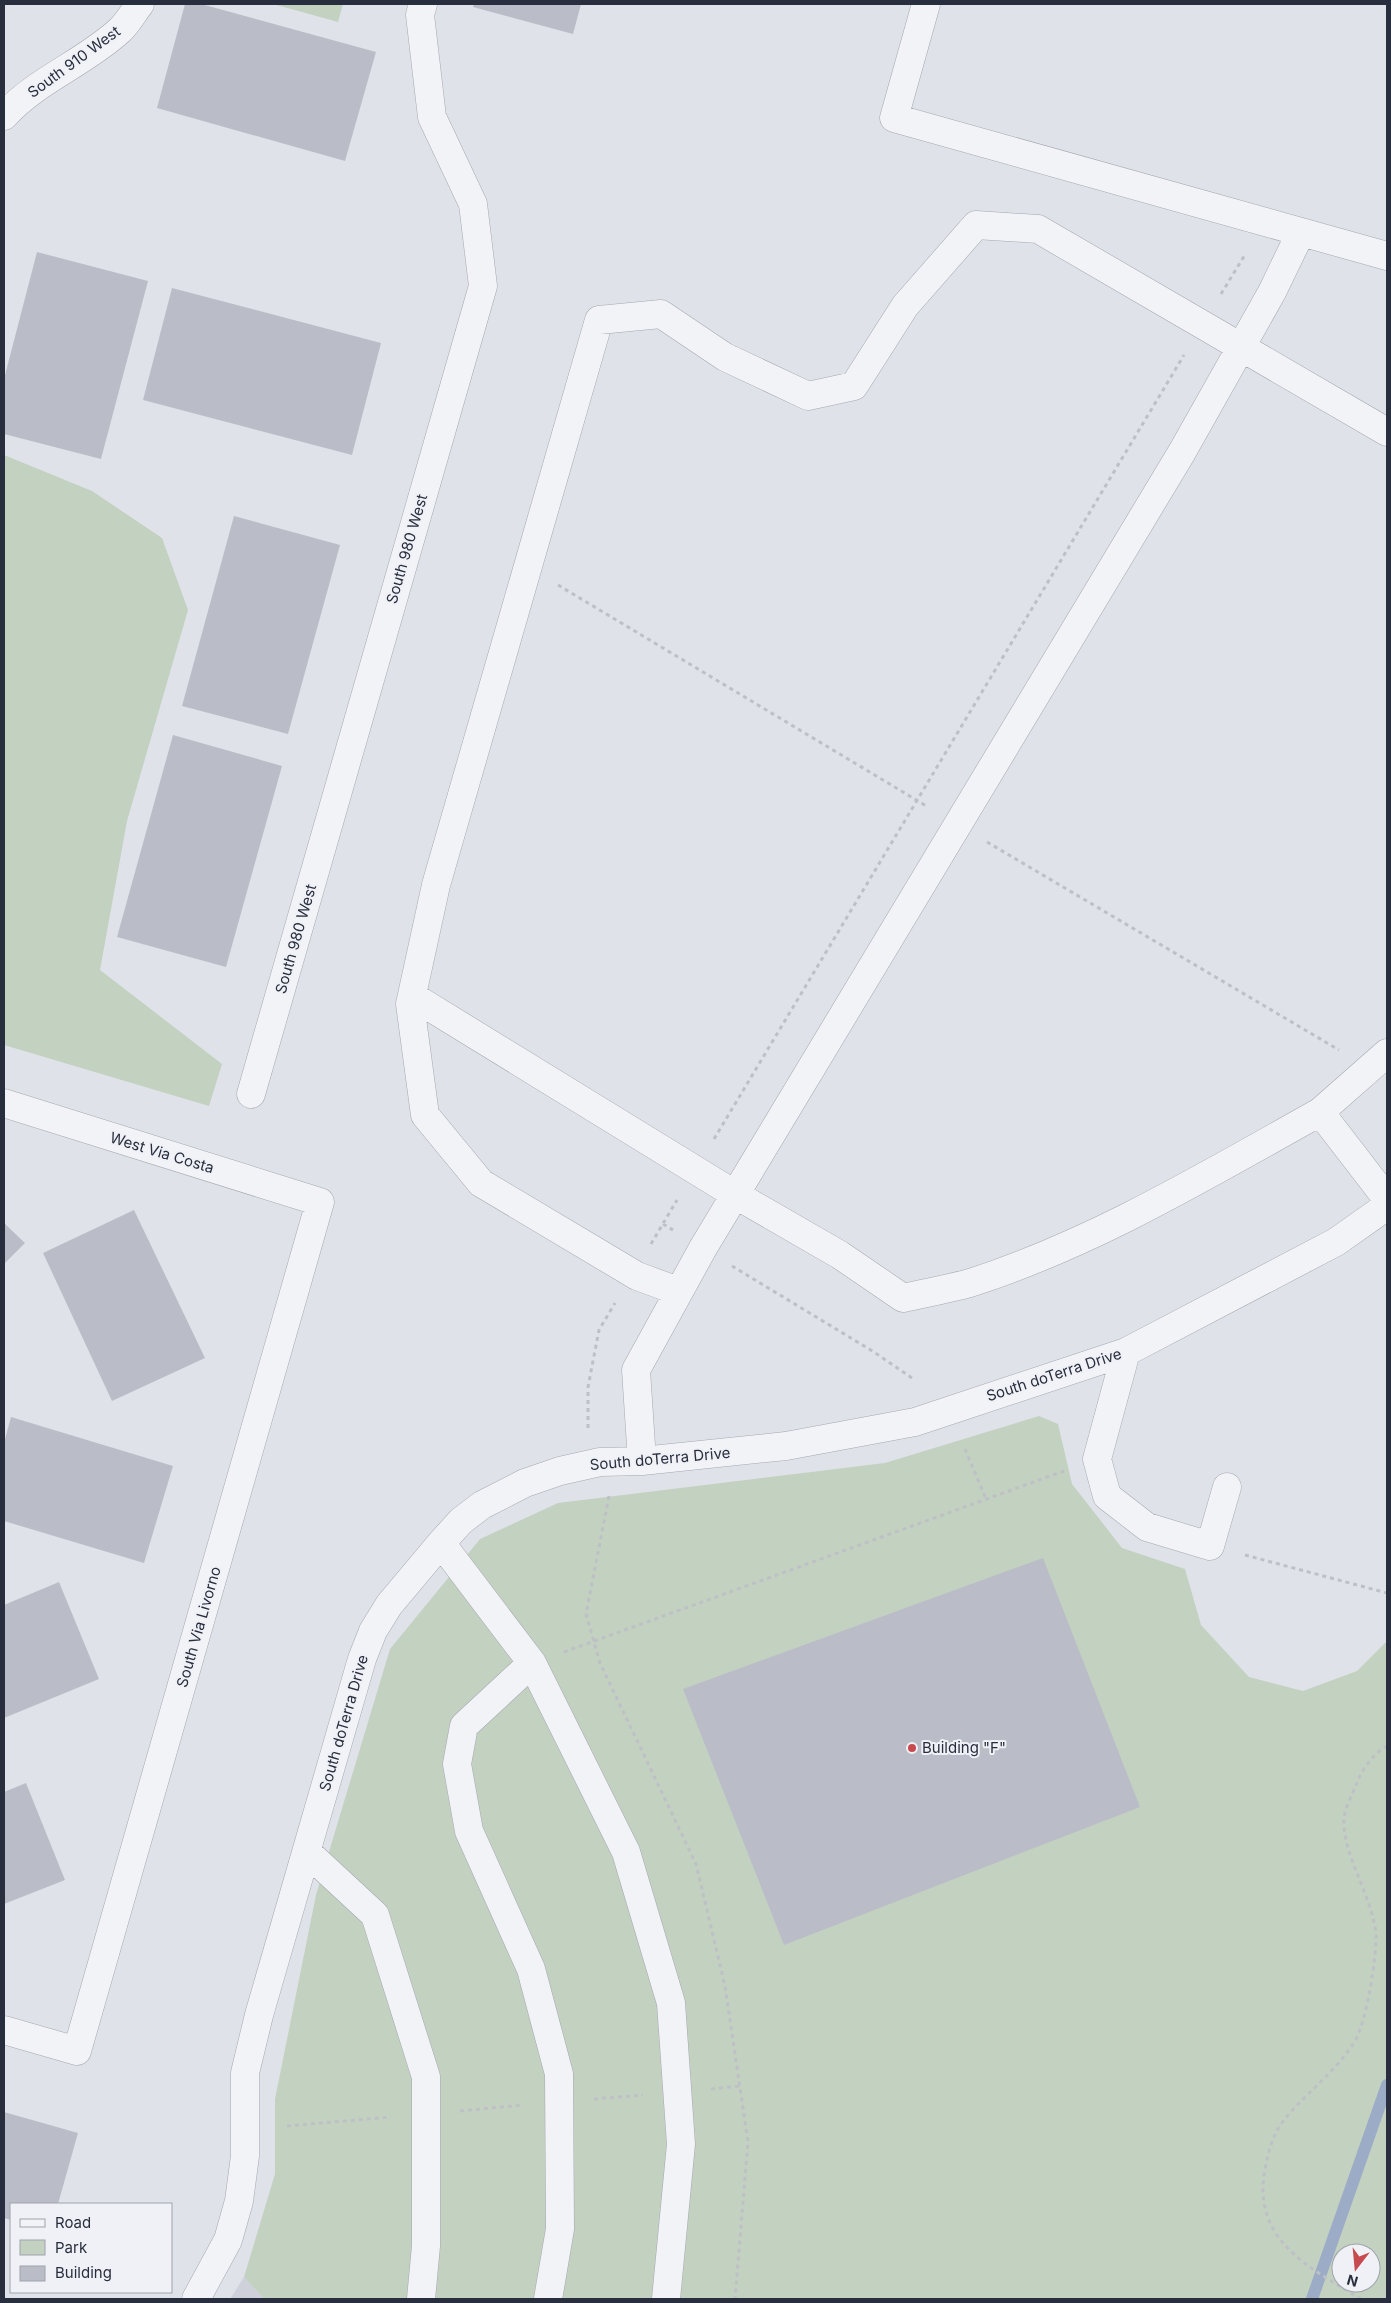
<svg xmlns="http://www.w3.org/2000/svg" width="1391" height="2303" viewBox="0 0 1391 2303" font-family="Inter,sans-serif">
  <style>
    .built { fill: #ced1da }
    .green { fill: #c3d1c1; fill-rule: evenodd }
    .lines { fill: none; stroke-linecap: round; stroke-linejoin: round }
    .stream { stroke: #9cacc6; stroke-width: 12 }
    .building { fill: #babdc7 }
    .minor-casing { stroke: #a5a8b2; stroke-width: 29 }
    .path { stroke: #bec0c6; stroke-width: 3; stroke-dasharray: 4 4; stroke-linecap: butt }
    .minor { stroke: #f2f3f6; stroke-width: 28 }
    .poi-dot { fill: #c74a4e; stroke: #eff1f6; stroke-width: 2 }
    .labels { text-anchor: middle; stroke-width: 4; stroke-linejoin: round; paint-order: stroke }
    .street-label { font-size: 15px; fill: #292e3e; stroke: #eff1f6 }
    .poi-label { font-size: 15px; fill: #292e3e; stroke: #eff1f6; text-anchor: start }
  </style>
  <rect width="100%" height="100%" fill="#dfe2e8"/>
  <!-- built -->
  <path class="built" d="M244,2277L264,2299H230Z"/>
  <!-- green -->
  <path class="green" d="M273,4H343L338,22Z
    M4,455L92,491L162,538L188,610L127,821L100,970L222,1064L209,1106L4,1045Z
    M1039,1416L1058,1424L1072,1484L1122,1548L1185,1569L1201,1625L1249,1677L1303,1691L1357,1671L1387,1641V2299H264L244,2277L275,2174V2099L316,1895L390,1649L480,1539L558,1503L885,1463ZM1341,2253H1371V2283H1341Z"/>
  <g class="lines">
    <!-- stream -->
    <path class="stream" d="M1312,2299L1387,2085"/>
  </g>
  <!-- building -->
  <path class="building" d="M185,4H201L376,52L345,161L157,108Z
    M474,4H581L573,34L473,7Z
    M37,252L148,281L101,459L4,434V379Z
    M172,288L381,343L352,455L143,400Z
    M234,516L340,545L288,734L182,706Z
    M173,735L282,766L226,967L117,937Z
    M134,1210L205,1358L112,1401L43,1253Z
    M4,1223L25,1243L4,1264Z
    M11,1417L173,1466L144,1563L4,1521V1443Z
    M1043,1558L1140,1807L784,1945L683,1689Z
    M59,1582L99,1679L4,1718V1605Z
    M26,1783L65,1880L4,1904V1792Z
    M4,2112L78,2133L58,2204H11V2220L4,2218Z"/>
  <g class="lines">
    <!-- minor casing -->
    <g class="minor-casing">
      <path id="minor" d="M926,4L894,118L1301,232
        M4,116C35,81 84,63 119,31C127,24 133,13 140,4
        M412,996L736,1195L840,1255L903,1298C925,1293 948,1289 970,1283C1094,1243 1207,1175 1320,1112
        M1387,1053L1320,1112L1387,1199
        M251,1094L483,286L473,204L432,117L420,15L423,4
        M4,1103L320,1202L77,2051L4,2030
        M678,1291L637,1276L481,1183L425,1115L410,1004L436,885L599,320L661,314L725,357L808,396L854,386L905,306L976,225L1038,229L1387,432
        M1126,1352L1097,1459L1107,1496L1147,1527L1210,1546L1227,1487
        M642,1461L636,1370L703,1248L1182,452L1272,292L1301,232L1387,256
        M441,1543L532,1663L626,1852L671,2003L681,2144L666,2299
        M532,1663L464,1726L457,1764L469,1831L531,1969L559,2074L560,2229L548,2299
        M307,1852L375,1915L426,2077V2246L421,2299
        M196,2299L228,2240L239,2201L245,2156V2073L259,2015L362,1659L373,1631L389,1605L441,1543L461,1521L482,1505L525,1483L560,1471L600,1462L642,1461L786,1446L915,1422L1126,1352L1336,1242L1387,1206"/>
    </g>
    <!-- path -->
    <path class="path" d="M1221,294L1246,253
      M558,585L928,807
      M987,842L1339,1050
      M714,1139L1184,355
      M663,1224L673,1230
      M651,1244L677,1200
      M732,1266L874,1352L915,1380
      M588,1428V1387L599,1330L615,1303
      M965,1449L986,1499
      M609,1496L586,1614L600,1663L696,1864L725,1986L748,2142L735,2299
      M1245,1555L1387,1593
      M564,1652L1064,1471
      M711,2089L740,2086
      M594,2099L643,2095
      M460,2111L523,2105
      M287,2126L391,2117
      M1361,2299C1307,2266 1249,2239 1266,2164C1270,2145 1275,2129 1289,2114C1311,2089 1337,2070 1355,2041C1366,2023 1377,1957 1376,1934C1372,1895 1342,1855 1344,1818C1345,1807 1353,1793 1357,1783C1362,1769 1374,1753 1387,1746"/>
    <!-- minor -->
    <use href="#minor" class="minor"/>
  </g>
  <!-- markers -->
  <circle class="poi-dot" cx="912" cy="1748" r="5"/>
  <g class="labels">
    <!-- street labels -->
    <g class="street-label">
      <text transform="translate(74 62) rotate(-36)" y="5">South 910 West</text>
      <text transform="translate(407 549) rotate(-74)" y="5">South 980 West</text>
      <text transform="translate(296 939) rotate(-74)" y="5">South 980 West</text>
      <text transform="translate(162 1153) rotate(17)" y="5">West Via Costa</text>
      <text transform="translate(1054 1375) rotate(-18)" y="5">South doTerra Drive</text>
      <text transform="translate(660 1459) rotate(-5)" y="5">South doTerra Drive</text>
      <text transform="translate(199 1627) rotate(-74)" y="5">South Via Livorno</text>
      <text transform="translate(344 1723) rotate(-74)" y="5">South doTerra Drive</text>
    </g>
    <!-- poi labels -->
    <g class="poi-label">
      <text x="922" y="1753">Building "F"</text>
    </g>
  </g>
  <!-- border -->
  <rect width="1391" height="2303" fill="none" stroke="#292e3e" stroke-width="10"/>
  <!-- legend -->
  <rect x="10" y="2203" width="162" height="90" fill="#eff1f6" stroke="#a0a3ac"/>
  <rect x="20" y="2219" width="25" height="8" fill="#f2f3f6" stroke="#a0a3ac"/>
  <text x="55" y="2228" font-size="15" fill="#292e3e">Road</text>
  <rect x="20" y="2240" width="25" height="15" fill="#c3d1c1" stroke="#a0a3ac"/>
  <text x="55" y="2253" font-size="15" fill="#292e3e">Park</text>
  <rect x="20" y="2266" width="25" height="15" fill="#babdc7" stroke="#a0a3ac"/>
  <text x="55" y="2278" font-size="15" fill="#292e3e">Building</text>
  <!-- north arrow -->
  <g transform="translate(1356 2268) rotate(196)"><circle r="24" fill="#eff1f6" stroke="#a0a3ac"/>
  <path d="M0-4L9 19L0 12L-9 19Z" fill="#c74a4e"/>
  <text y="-8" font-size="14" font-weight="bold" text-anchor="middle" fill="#292e3e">N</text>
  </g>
</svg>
